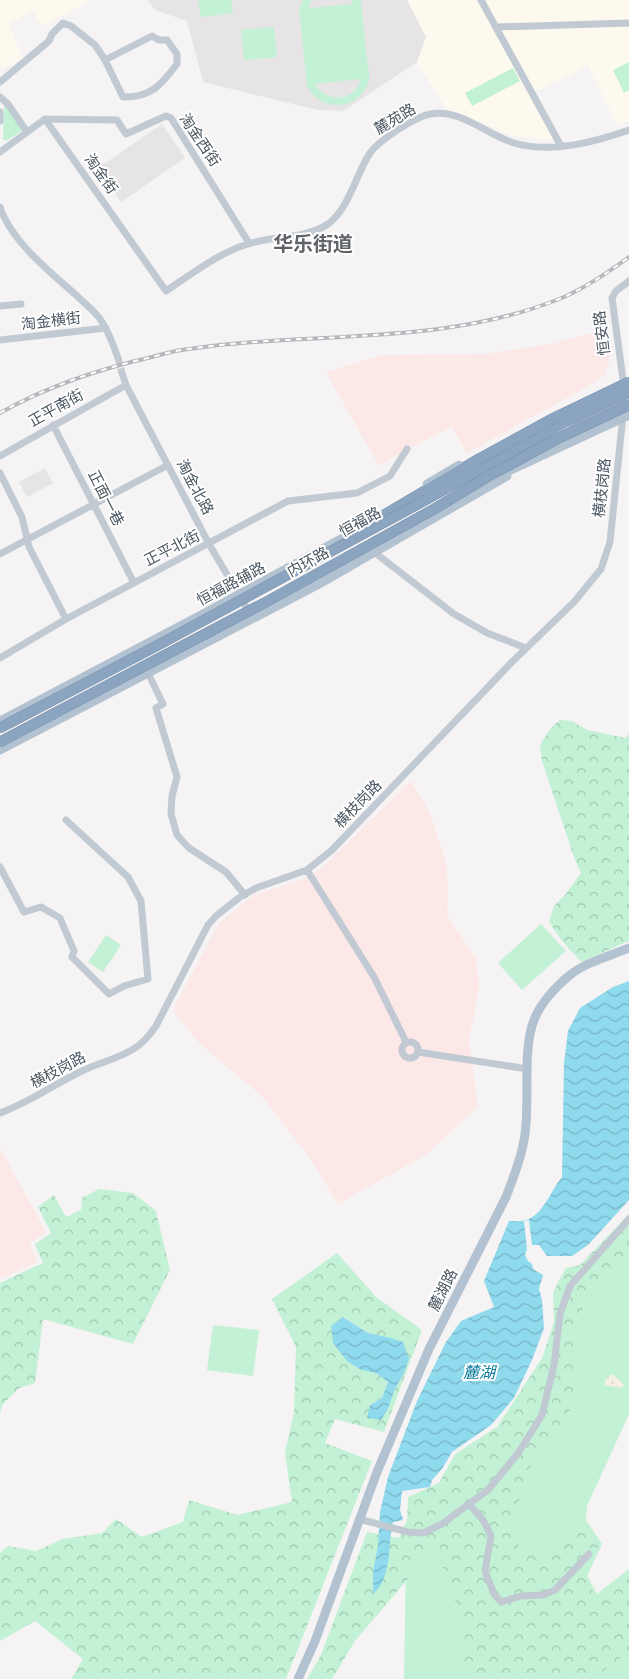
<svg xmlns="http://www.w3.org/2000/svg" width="629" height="1679" viewBox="0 0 629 1679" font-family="'Space Grotesk','Noto Sans SC',sans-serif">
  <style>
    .commercial { fill: #fdf9ef }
    .education { fill: #e6e4e5 }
    .medical { fill: #fce8e6 }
    .grass { fill: #c3f1d5; fill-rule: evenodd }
    .forest { fill: url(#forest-crowns); fill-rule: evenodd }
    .sand { fill: url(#sand-dots) }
    .water { fill: url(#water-waves) }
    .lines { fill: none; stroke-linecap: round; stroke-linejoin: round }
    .minor-tunnel { stroke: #caccce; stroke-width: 7; stroke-dasharray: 7 3.5; stroke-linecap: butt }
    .highway-casing { stroke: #7690ad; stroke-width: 11 }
    .minor { stroke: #c1cad2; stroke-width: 7 }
    .major { stroke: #b3c2d1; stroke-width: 9 }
    .highway { stroke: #8ba5c1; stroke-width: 10 }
    .rail-casing { stroke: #b5b8bd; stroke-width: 4 }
    .rail { stroke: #fff; stroke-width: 2; stroke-dasharray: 5.5; stroke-linecap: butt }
    .highway-bridge-casing { stroke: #7690ad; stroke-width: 11; stroke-linecap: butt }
    .highway-bridge { stroke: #8ba5c1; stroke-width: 10 }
    .labels { text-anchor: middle; stroke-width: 4; stroke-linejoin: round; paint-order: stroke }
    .street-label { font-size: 15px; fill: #4a5661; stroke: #fff }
    .water-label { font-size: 16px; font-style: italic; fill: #0c7c9b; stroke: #fff }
    .district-label { font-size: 20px; font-weight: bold; fill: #5f6368; stroke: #fff }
  </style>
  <defs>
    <pattern id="forest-crowns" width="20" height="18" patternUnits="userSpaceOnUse" patternTransform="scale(1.25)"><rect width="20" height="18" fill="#c3f1d5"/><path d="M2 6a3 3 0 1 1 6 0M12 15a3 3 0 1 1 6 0" fill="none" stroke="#a0c6b0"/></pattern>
    <pattern id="sand-dots" width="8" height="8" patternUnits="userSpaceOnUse" patternTransform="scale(1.25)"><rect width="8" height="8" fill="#f5f0e5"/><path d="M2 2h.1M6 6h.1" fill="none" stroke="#d4d0c7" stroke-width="1.8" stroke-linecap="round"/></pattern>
    <pattern id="water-waves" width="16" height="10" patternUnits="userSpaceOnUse" patternTransform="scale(1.25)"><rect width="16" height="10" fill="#90daee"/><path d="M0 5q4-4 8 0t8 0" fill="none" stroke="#78b4c4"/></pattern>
  </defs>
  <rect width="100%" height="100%" fill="#f5f3f3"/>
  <!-- commercial -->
  <path class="commercial" d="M0,0H92L42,26L33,11L8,24L23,58L0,70Z
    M407,0H629V121L617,125L588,66L534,92L558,140L511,136L445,107L417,62L426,37Z"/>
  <!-- education -->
  <path class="education" d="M148,0H407L426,37L417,62L343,111L318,110L203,82L187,21L155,10Z
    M162,124L185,158L121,202L98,168Z
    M45,468L53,483L27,497L19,482Z"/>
  <!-- medical -->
  <path class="medical" d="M607,329L610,360L605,374L599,380L467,453L452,427L407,449L379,466L326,372L382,355L485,354L552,344Z
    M411,781L430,813L446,862L448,890L447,916L476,958L479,988L469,1040L478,1106L427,1154L338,1204L312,1161L262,1096L200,1044L173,1010L219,923L254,895L304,879L323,867Z
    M0,1148L46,1232L30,1243L37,1262L0,1279Z"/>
  <!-- grass -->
  <path class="grass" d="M198,0H231L233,13L201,17Z
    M303,0H312L308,8L353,4L351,0H360L361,2C363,21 365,41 367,60C368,66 370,74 369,80C366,94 352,105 338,105C323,105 314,98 307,86L299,8ZM361,79C354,102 327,104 315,84Z
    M274,27L277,57L244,60L241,30Z
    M629,62V90L624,93L613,70Z
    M513,68L520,81L472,106L465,93Z
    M4,104L23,130L6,141L3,139Z
    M541,924L566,951L522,990L498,963Z
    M106,935L121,945L103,972L88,962Z
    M629,1228V1414L587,1506L586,1520L602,1544L587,1576L597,1594L629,1569V1679H404L406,1559L486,1498L565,1313Z
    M213,1325L259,1330L253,1376L207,1370Z"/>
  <!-- forest -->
  <path class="forest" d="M560,720L572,721L587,730L626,738L629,733V941L581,962L562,941L549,922L554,906L565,895L581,873L574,857L542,761L540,745L550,729Z
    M99,1189L133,1193L156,1211L170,1270L133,1344L43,1319L35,1383L19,1388L2,1405L0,1414V1283L43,1263L35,1244L51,1233L38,1207L54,1195L66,1217L81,1210L82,1198Z
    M629,1214V1251L621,1265L585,1301L577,1326V1378L566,1427L531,1461V1486L513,1508L509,1532L522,1551L554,1548L573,1528L580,1518L600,1543L583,1575L597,1598L629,1574V1650L600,1674L587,1679H461L464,1613L444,1586L443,1556L437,1544L420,1556L412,1574L355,1641L332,1679H307L321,1655L367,1532L399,1538L407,1520L408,1497L439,1483L455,1454L497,1427L542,1358L554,1322L553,1292L566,1268L580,1265Z
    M337,1253L376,1297L422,1330L384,1432L335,1419L325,1443L372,1461L286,1679H71L83,1659L35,1621L0,1641V1553L8,1546L36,1551L63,1539L102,1533L116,1519L142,1537L183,1522L189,1500L237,1515L292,1502L285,1453L294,1412L296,1347L272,1299ZM344,1317L368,1333L404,1373L395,1389L388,1409L368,1418L370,1405L382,1398L388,1382L376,1373L361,1370Z"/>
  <!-- sand -->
  <path class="sand" d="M613,1374L624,1385L621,1388L605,1385V1380Z"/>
  <!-- water -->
  <path class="water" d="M629,981V1200L588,1245L572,1256H547L539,1245H532L529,1220L524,1221L527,1249L525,1255L528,1261L532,1264L533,1269L543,1275L539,1289L542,1300L544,1328L532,1360L514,1398L491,1425L452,1452L442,1469L432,1480L430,1487L402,1491L400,1510L403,1520L393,1522C387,1546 393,1577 373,1594V1572L378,1546L380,1512L388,1477L417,1401L446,1342L461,1321L494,1307L484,1281L509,1221C515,1221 524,1222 529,1219C545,1211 551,1190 562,1177L564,1063L568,1031L580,1008L613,987Z
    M343,1317L368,1333L391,1338L403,1342L409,1359L404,1373L395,1389L388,1409L381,1420L367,1418L370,1405L382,1398L388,1382L376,1373L361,1370L347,1361L333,1343L331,1326Z"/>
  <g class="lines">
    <!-- minor-tunnel -->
    <path class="minor-tunnel" d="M118,358L122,373"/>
    <!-- highway casing -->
    <g class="highway-casing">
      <path id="highway" d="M429,498L567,421
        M374,521L477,460"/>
    </g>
    <!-- minor -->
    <path class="minor" d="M481,0L561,146
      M496,27L629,23
      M0,82L49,41L52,34L63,23L71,26L95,45L105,60L123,97C151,98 162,84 177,64V54L167,40H159L152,36L105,60
      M0,97L8,104L27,132
      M0,112V121
      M45,119L117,120L126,134L166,116L171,118L249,243
      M0,152L45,119L166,291C192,274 218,253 248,244C274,235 304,240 328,224C349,209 356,174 370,153C377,143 389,136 399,129C409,123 419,116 430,114C460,108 487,135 514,143C552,154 594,142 629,130
      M0,207C11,241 50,272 76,295C84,303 94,310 100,319C109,331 113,345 118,358
      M0,306L21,304
      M0,340L106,328
      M122,373L126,385L209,544L248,610
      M624,387L612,298L616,291L629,281
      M53,425L134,583
      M0,456L126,385
      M0,473L22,517L29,547L66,619
      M374,552L454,614L487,633L526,648
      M0,554L168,465
      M0,658L66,619L288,501L357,493L390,476L407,449
      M148,673L163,704L156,708L177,777L172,796L171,814L177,835L189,848L226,872L245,895
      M0,867L24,912L41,907L60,918L74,951L72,957L109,994L124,986L148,979L141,901L128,877L66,820
      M307,870L374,977L406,1042
      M402 1050a8 8 0 1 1 16 0a8 8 0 1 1-16 0Z
      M418,1052L528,1069
      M0,1113C29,1103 54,1084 82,1071C100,1062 122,1058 138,1046C145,1041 151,1033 156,1026L208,925L216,916L240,897L256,888L307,870L332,850L512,662L574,602L601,569L610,542L623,415
      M469,1504L483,1520L491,1536L485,1571L494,1594L501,1602L521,1596L543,1595L555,1590L589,1554
      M359,1519L408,1532L423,1533L442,1524L488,1490L519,1452L542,1415L554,1365L560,1314L570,1286L629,1219"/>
    <!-- major -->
    <path class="major" d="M556,432L629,398
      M498,476L629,415
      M427,484L459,465
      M0,721L205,613L374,521L379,516
      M0,750L319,584L507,476
      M298,1679L315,1641L377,1472L429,1349L506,1197C514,1176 522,1156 525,1134C530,1100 522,1050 534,1020C540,1004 556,986 570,975C586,962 610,956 629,948"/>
    <!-- highway -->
    <use href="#highway" class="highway"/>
    <!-- rail casing -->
    <g class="rail-casing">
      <path id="rail" d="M0,413C48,386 99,369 152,357C164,354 176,350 189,349C310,331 438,346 554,301C581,291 606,274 629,257"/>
    </g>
    <!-- rail -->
    <use href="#rail" class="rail"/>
    <!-- highway-bridge casing -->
    <g class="highway-bridge-casing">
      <path id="highway-bridge" d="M567,421L629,392
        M477,460L550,420L629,382
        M0,728L162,643L429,498
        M0,742L268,601L436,508L487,477L559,438L629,405"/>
    </g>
    <!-- highway-bridge -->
    <use href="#highway-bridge" class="highway-bridge"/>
  </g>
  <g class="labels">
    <!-- street labels -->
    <g class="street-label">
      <text transform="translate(395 119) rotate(-31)" y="5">麓苑路</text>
      <text transform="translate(200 140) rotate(56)" y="5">淘金西街</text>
      <text transform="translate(101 174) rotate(54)" y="5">淘金街</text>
      <text transform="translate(51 321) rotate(-7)" y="5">淘金横街</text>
      <text transform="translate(602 333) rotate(-97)" y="5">恒安路</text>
      <text transform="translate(56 408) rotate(-29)" y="5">正平南街</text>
      <text transform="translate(195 487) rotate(62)" y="5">淘金北路</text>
      <text transform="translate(602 488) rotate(-84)" y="5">横枝岗路</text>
      <text transform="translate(106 498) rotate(63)" y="5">正面一巷</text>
      <text transform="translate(360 522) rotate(-29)" y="5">恒福路</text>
      <text transform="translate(172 548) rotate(-27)" y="5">正平北街</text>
      <text transform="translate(308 562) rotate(-29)" y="5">内环路</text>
      <text transform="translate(231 584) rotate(-28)" y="5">恒福路辅路</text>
      <text transform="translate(358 804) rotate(-46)" y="5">横枝岗路</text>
      <text transform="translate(58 1070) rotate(-28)" y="5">横枝岗路</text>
      <text transform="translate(443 1290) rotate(-63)" y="5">麓湖路</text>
    </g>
    <!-- water labels -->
    <g class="water-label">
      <text x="479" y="1378">麓湖</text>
    </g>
    <!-- district labels -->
    <g class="district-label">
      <text x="313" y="251">华乐街道</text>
    </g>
  </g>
</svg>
